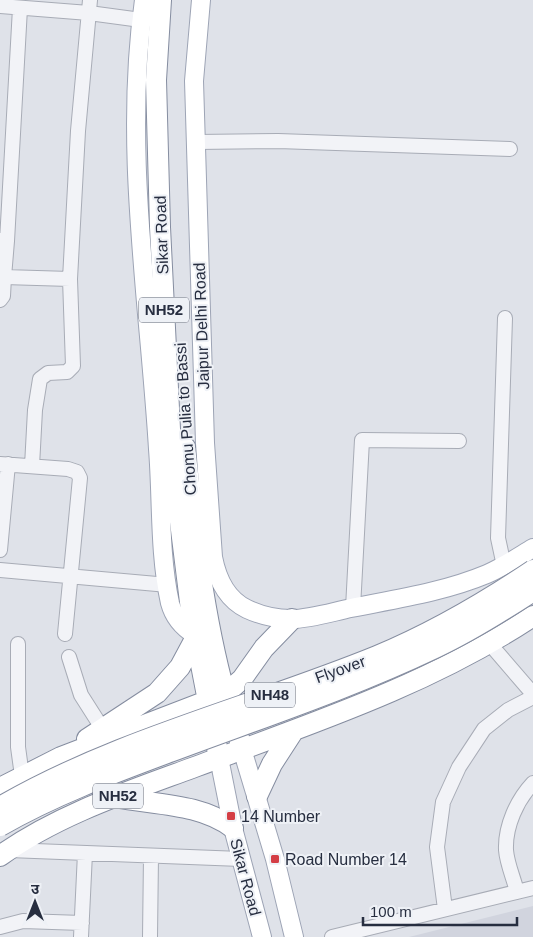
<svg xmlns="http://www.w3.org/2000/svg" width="533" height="937" viewBox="0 0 533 937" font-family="Helvetica,'Noto Sans Devanagari',sans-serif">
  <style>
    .built { fill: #d1d4de }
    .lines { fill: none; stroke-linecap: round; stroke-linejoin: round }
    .minor-casing { stroke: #a8acb6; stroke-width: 16 }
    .major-casing { stroke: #9da4b5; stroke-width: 20 }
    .highway-casing { stroke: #858da0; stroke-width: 22 }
    .minor { stroke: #f2f3f7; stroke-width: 14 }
    .major { stroke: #fff; stroke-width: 18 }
    .highway { stroke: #fff; stroke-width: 20 }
    .highway-bridge-casing { stroke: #858da0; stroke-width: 22; stroke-linecap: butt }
    .highway-bridge { stroke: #fff; stroke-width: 20 }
    .poi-dot { fill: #d43e45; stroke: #eef1f6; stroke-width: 2 }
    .labels { text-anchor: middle; stroke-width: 4; stroke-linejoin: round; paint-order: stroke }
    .shield { fill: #eef1f6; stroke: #636877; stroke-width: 1 }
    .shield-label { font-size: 15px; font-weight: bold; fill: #272e40 }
    .street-label { font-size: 16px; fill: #272e40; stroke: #eef1f6 }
    .poi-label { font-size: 16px; fill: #272e40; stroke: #eef1f6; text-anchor: start }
  </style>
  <rect width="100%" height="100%" fill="#dfe2e9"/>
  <!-- built -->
  <path class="built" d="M533,906V937H409Z"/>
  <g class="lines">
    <!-- minor casing -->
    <g class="minor-casing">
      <path id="minor" d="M0,6L89,13L141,20
        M197,142L278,141L510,149
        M0,240L7,241L4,277
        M7,241L20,8
        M70,279L78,131L90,0
        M0,300L3,296L4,277L70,279L73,366L67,372L48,373L40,379L35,410L32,466
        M0,464L68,469L77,472L80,478L65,634
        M0,550L8,464
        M504,566L498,538L505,318
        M0,570L168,585
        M353,608L362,440L459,441
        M18,644V747L22,776
        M490,644L533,694
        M69,657L81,695L102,728
        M9,850L241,859
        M517,892C514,879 507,864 506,850C505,826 517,800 533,783
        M445,909L437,847L443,802L459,767L484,729L508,710L533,697
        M0,927L23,921L82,923
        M81,937L85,853
        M150,937L151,856
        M332,937L533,888"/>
    </g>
    <!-- major casing -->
    <g class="major-casing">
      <path id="major" d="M144,0C123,148 149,301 158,449C162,499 159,553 170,603C174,618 182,627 195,635
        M201,0L194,81L205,443L213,557C217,578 226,599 247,609C260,615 277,619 291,619C310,619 332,612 351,608C396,599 444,592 487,574C503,567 518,557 533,548
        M242,749L275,859L294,937
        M219,758L233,828L262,937"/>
    </g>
    <!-- highway casing -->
    <g class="highway-casing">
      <path id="highway" d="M161,0L156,80L160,227L171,449L192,618L219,758
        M185,447C194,529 203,614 225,694C231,712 237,730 242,749
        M87,739L157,693L180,667L195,639
        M0,788L61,757L225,694L242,679L264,648L292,619
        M257,796L272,764L294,730
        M115,797C155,805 200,803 233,828
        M0,856C57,815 127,792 192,768C307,725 430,685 533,616"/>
    </g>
    <!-- minor -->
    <use href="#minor" class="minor"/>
    <!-- major -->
    <use href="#major" class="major"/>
    <!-- highway -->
    <use href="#highway" class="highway"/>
    <!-- highway-bridge casing -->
    <g class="highway-bridge-casing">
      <path id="highway-bridge" d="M0,807C117,739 252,707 377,656C432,633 484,603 533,570
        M0,826C54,795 111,774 170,752C258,719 349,689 435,648C469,632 501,612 533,591"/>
    </g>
    <!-- highway-bridge -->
    <use href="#highway-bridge" class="highway-bridge"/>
  </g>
  <!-- markers -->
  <g class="poi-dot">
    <rect x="226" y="811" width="10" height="10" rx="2.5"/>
    <rect x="270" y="854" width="10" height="10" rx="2.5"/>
  </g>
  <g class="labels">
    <!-- shield labels -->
    <g class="shield">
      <rect x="139" y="297.5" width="50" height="25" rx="4"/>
      <rect x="245" y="682.5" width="50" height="25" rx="4"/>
      <rect x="93" y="783.5" width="50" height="25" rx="4"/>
    </g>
    <g class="shield-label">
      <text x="164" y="315">NH52</text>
      <text x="270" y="700">NH48</text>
      <text x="118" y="801">NH52</text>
    </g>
    <!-- street labels -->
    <g class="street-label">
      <text transform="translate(161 235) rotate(-92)" y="6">Sikar Road</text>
      <text transform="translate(201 326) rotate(-92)" y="6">Jaipur Delhi Road</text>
      <text transform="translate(185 419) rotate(-94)" y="6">Chomu Pulia to Bassi</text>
      <text transform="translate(340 669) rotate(-20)" y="6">Flyover</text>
      <text transform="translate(246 877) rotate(75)" y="6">Sikar Road</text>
    </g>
    <!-- poi labels -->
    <g class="poi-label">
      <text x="241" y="822">14 Number</text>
      <text x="285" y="865">Road Number 14</text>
    </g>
  </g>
  <!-- north arrow -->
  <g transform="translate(35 902)" stroke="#eef1f6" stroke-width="4" paint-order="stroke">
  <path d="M0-4L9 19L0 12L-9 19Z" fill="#272e40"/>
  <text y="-8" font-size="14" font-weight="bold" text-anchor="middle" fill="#272e40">उ</text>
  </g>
  <!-- scale -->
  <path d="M363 917v8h154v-8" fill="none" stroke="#272e40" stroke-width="2.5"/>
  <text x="370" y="917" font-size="15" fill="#272e40" stroke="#eef1f6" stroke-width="4" paint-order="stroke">100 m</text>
</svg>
